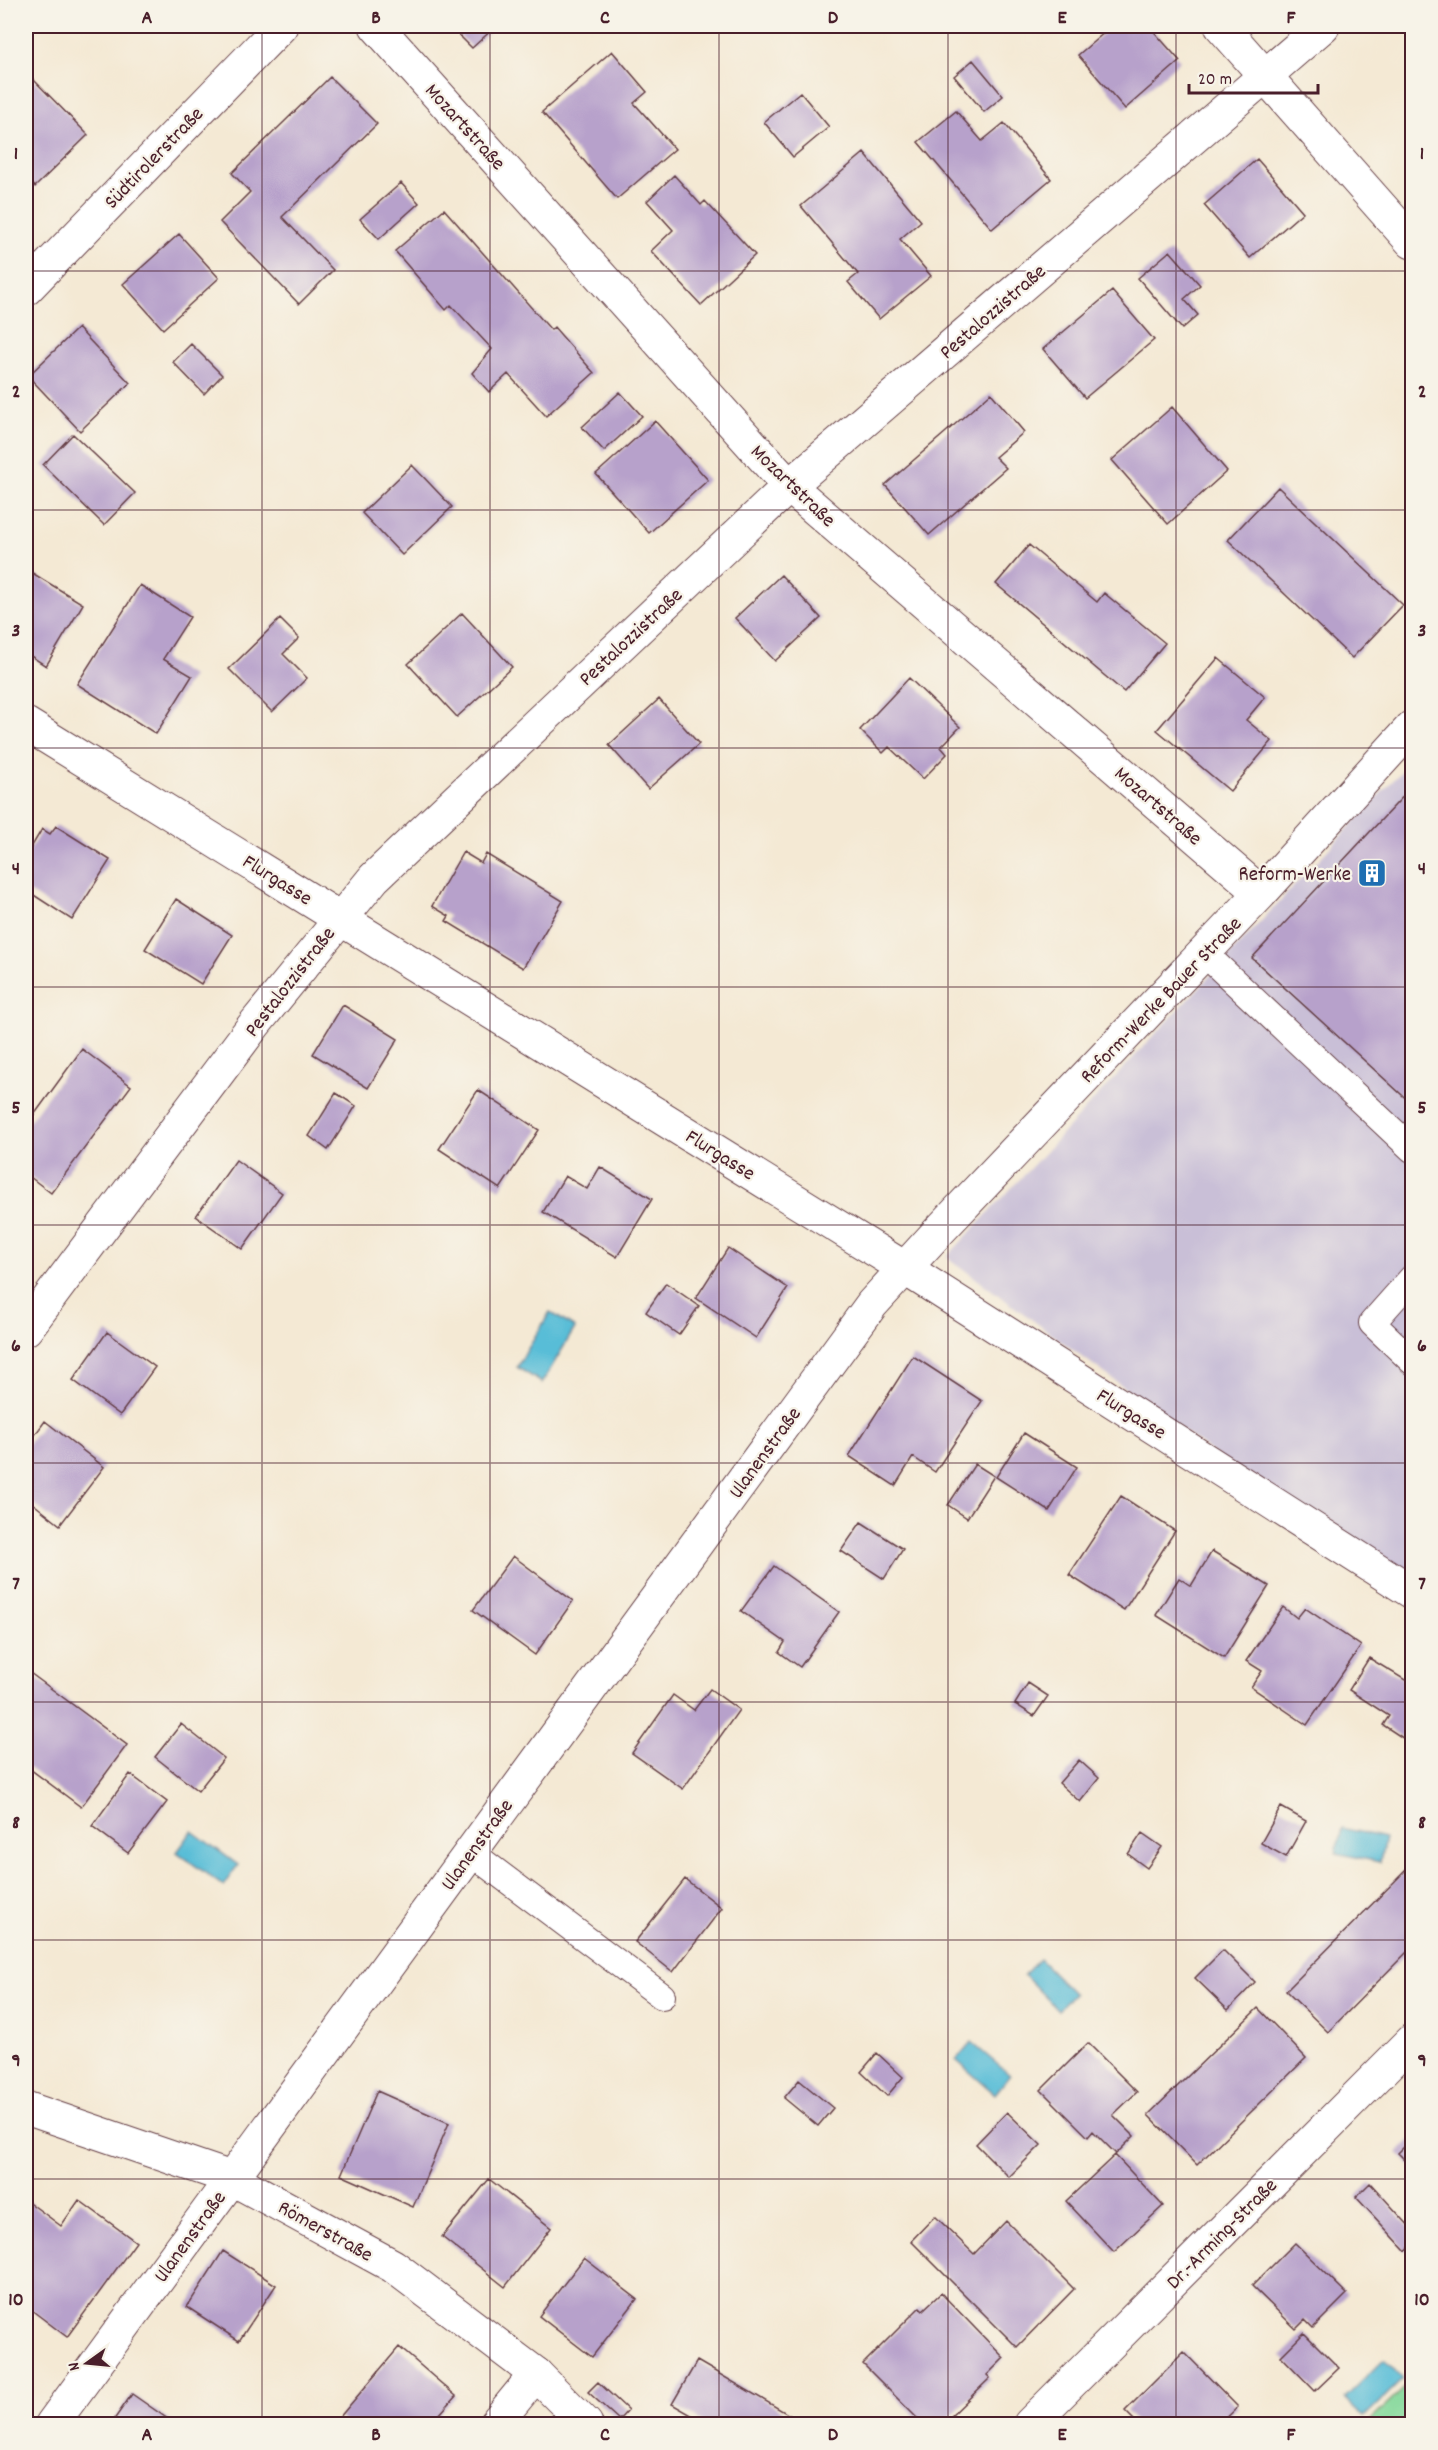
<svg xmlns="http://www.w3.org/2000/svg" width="1438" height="2450" viewBox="0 0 1438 2450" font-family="Dekko,sans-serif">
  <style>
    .industrial { fill: #c9bfd7 }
    .green { fill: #83d89a; stroke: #667c62; stroke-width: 1.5 }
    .water { fill: #59bdd7; stroke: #526e81; stroke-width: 1.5 }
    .building { fill: #b7a1cb }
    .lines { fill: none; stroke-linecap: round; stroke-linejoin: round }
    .service-casing { stroke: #643d44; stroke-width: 28 }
    .minor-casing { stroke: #643d44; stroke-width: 35 }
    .secondary-casing { stroke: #643d44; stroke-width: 35 }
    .service { stroke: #fff; stroke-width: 26 }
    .minor { stroke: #fff; stroke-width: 33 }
    .secondary { stroke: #fff; stroke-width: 33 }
    .grid { fill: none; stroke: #4a1f2b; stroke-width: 1.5; stroke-opacity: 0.55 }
    .labels { text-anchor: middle; stroke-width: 4.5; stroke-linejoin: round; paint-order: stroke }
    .street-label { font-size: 21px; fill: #4a1f2b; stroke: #f7f3e8 }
    .poi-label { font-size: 21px; fill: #4a1f2b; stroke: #f7f3e8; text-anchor: end }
    .neatline { fill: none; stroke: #4a1f2b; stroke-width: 2 }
    .grid-label { font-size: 20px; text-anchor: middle; font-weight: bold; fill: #4a1f2b }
  </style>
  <rect width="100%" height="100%" fill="#f7f3e8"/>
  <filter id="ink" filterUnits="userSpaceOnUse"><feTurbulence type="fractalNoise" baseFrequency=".0167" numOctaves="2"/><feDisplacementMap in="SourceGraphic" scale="12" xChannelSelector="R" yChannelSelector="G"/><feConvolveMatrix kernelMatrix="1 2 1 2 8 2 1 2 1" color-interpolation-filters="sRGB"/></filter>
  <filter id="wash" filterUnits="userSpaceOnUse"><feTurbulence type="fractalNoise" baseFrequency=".008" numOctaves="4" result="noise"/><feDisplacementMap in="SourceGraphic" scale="24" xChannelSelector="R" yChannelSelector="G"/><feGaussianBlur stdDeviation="1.35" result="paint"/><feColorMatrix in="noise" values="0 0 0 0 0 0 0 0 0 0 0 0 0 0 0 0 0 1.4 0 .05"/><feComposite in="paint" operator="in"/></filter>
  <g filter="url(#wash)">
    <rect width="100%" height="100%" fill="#f4e9d4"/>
    <!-- industrial -->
    <path class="industrial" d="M1412,760V1600L947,1257Z"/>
    <!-- green -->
    <path class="green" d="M1412,2381V2424H1367Z"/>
    <!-- water -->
    <path class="water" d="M550,1312L575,1328L542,1383L517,1367Z
      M1342,1828L1385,1838L1380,1862L1336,1853Z
      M192,1831L238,1865L223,1886L177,1852Z
      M1039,1959L1074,1994L1058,2010L1024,1975Z
      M971,2042L1010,2075L995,2094L956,2060Z
      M1384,2359L1403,2379L1364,2417L1344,2398Z"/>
    <g id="blocks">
      <!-- building -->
      <path class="building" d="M450,26H496L472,48Z
        M1112,26H1149L1180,61L1125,109L1078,55Z
        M612,51L647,92L634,103L675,149L617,199L542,112Z
        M973,60L1003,96L984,112L954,76Z
        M29,75L88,135L35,187L26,176V79Z
        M330,77L377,124L282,217L333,270L299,304L220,222L250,192L232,173Z
        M800,92L829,127L793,157L764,122Z
        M956,111L982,141L1004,123L1051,179L992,229L918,142Z
        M864,153L921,221L900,239L931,276L879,319L848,282L858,274L801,206Z
        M1257,159L1303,212L1250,258L1204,205Z
        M674,175L701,205L705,201L755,255L701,305L651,251L673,230L647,201Z
        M401,183L419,203L379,239L360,219Z
        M444,209L551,330L554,327L594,373L546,416L508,374L489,392L472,373L492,349L451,305L446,310L395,251Z
        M179,234L219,278L163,329L123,284Z
        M1170,251L1200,285L1184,299L1198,315L1182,329L1138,278Z
        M1112,291L1154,340L1085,398L1043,349Z
        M78,328L130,383L80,431L28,376Z
        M191,344L222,375L204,394L173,362Z
        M620,392L642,416L604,451L582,427Z
        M991,393L1024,432L995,457L1006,468L929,535L885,485Z
        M1172,407L1227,471L1168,524L1112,460Z
        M655,421L708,480L649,533L596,474Z
        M73,434L135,493L104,525L43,465Z
        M412,465L452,507L402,555L362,513Z
        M1278,487L1403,605L1352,658L1228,540Z
        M1029,545L1097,602L1104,593L1165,643L1124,692L996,584Z
        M29,571L83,604L46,666L26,653V577Z
        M781,575L821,618L775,661L735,618Z
        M140,585L190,617L163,659L192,676L156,734L77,684Z
        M462,613L512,667L457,717L408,664Z
        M280,619L299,638L283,654L307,678L272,712L229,669Z
        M1218,658L1265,697L1246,720L1272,741L1230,791L1157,730Z
        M909,678L960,727L941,747L947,754L923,779L889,747L883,753L860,730Z
        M659,699L699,744L648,789L609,745Z
        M1412,787V1104L1252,958Z
        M56,826L110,860L72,920L26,890V856L42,829L50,834Z
        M463,852L481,863L486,854L563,901L523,968L446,921L449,916L432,906Z
        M176,899L232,935L201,984L145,949Z
        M343,1005L398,1039L368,1088L313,1054Z
        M82,1049L131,1086L51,1193L26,1174V1126Z
        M478,1090L539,1130L500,1189L439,1149Z
        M336,1093L356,1106L328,1150L309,1136Z
        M236,1160L282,1193L242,1249L196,1216Z
        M600,1167L652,1199L617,1257L543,1212L565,1176L587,1189Z
        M728,1248L788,1288L756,1338L696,1298Z
        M666,1283L699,1306L679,1335L646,1312Z
        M107,1332L155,1367L120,1415L73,1380Z
        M913,1356L982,1401L935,1472L913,1457L895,1486L849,1456Z
        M45,1421L104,1467L60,1525L26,1498V1447Z
        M1024,1433L1077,1467L1049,1511L996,1477Z
        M975,1464L994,1476L967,1518L948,1505Z
        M1121,1496L1175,1531L1124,1610L1069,1575Z
        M861,1522L903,1549L884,1579L841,1551Z
        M1212,1551L1269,1586L1224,1658L1156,1615L1179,1578L1191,1586Z
        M513,1556L573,1601L535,1655L473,1610Z
        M774,1566L839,1612L800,1667L779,1652L785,1642L741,1611Z
        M1283,1607L1297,1618L1305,1608L1361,1646L1307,1725L1251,1687L1262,1671L1246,1661Z
        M1369,1658L1410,1683L1412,1679V1744L1383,1725L1389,1716L1349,1690Z
        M26,1670L127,1745L81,1807L26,1766Z
        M1028,1683L1048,1696L1034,1716L1015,1704Z
        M710,1689L739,1710L683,1789L632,1753L673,1695L694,1710Z
        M181,1724L224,1758L198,1791L155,1757Z
        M1079,1760L1099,1778L1080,1802L1059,1783Z
        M130,1774L167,1802L128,1853L92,1826Z
        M1281,1807L1306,1821L1286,1857L1261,1843Z
        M1142,1833L1162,1847L1147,1868L1128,1854Z
        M1406,1870L1412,1876V1947L1328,2032L1286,1991Z
        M685,1879L722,1908L673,1972L635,1942Z
        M1223,1950L1255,1982L1228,2010L1195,1978Z
        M1258,2008L1306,2058L1197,2165L1148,2115Z
        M1088,2043L1137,2092L1113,2115L1134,2136L1116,2154L1093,2131L1088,2137L1041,2090Z
        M877,2053L903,2077L887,2096L861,2072Z
        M799,2080L833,2108L818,2126L784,2098Z
        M377,2091L449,2123L413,2207L341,2175Z
        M1007,2112L1041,2145L1009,2177L976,2144Z
        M1412,2139V2167L1398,2153Z
        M1115,2155L1163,2206L1114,2252L1066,2201Z
        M489,2179L551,2228L505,2287L442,2237Z
        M1370,2183L1412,2229V2244L1406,2251L1356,2197Z
        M26,2200L61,2226L79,2200L136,2242L67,2337L26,2306Z
        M935,2216L974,2254L1006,2221L1074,2289L1017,2347L911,2241Z
        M1295,2243L1347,2294L1313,2328L1305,2320L1296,2329L1252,2286Z
        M223,2251L276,2285L239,2341L187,2307Z
        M584,2258L637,2299L592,2357L539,2316Z
        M941,2293L1004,2358L987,2375L990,2378L943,2424H923L863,2364L920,2307L923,2310Z
        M1304,2333L1339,2368L1315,2391L1281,2356Z
        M399,2347L456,2396L439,2415L450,2424H347L339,2418Z
        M1184,2352L1238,2407L1220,2424H1138L1125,2411Z
        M697,2361L805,2424H707L672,2404Z
        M598,2382L628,2410L619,2420L588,2392Z
        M132,2394L175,2424H111Z"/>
    </g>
  </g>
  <g filter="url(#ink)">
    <use href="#blocks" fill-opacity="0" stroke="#643d44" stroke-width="1.5"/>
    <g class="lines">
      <!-- service casing -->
      <g class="service-casing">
        <path id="service" d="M1204,953L1412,1149
          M1412,1278L1372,1323L1412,1361
          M470,1852L662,1996"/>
      </g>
      <!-- minor casing -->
      <g class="minor-casing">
        <path id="minor" d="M376,26L789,486L1261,893
          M1221,26L1412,242
          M26,289L281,26
          M26,724L906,1269L1412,1592
          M26,1329L254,1025L374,878L789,486L1323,26
          M52,2424L872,1304L938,1232L1261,893L1412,727
          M495,2424L536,2374
          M1030,2424L1412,2041"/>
      </g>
      <!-- secondary casing -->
      <g class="secondary-casing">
        <path id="secondary" d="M26,2108L231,2178L393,2266L536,2374L586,2424"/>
      </g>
      <!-- service -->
      <use href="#service" class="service"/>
      <!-- minor -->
      <use href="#minor" class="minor"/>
      <!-- secondary -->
      <use href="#secondary" class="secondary"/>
    </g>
  </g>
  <!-- grid -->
  <path class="grid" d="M262,26V2424M490,26V2424M719,26V2424M948,26V2424M1176,26V2424M26,271H1412M26,510H1412M26,748H1412M26,987H1412M26,1225H1412M26,1463H1412M26,1702H1412M26,1940H1412M26,2179H1412"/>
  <!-- icons -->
  <defs>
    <g id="building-square" transform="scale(1.5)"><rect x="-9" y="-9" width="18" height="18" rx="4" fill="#1f6fb2" stroke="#f7f3e8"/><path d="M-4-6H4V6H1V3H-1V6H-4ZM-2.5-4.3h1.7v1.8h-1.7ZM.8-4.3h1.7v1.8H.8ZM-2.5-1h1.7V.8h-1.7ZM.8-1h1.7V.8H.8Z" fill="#fff"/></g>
  </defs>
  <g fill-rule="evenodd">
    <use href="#building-square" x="1372" y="873"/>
  </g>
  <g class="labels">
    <!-- street labels -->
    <g class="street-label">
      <text transform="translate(466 126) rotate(48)" y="7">Mozartstraße</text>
      <text transform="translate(153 157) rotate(-46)" y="7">Südtirolerstraße</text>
      <text transform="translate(992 311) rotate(-41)" y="7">Pestalozzistraße</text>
      <text transform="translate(794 485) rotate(44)" y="7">Mozartstraße</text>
      <text transform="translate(630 636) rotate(-43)" y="7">Pestalozzistraße</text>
      <text transform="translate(1159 805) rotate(41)" y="7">Mozartstraße</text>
      <text transform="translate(278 879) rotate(32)" y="7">Flurgasse</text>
      <text transform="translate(289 981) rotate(-52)" y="7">Pestalozzistraße</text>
      <text transform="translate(1160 999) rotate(-46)" y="7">Reform-Werke Bauer Straße</text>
      <text transform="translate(721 1154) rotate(32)" y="7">Flurgasse</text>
      <text transform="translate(1132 1413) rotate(32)" y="7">Flurgasse</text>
      <text transform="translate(764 1452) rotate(-54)" y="7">Ulanenstraße</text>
      <text transform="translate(476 1844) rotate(-54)" y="7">Ulanenstraße</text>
      <text transform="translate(326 2230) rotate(29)" y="7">Römerstraße</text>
      <text transform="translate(1221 2233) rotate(-45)" y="7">Dr.-Arming-Straße</text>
      <text transform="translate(189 2236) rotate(-54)" y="7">Ulanenstraße</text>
    </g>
    <!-- poi labels -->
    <g class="poi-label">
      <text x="1351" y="880">Reform-Werke</text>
    </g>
  </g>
  <!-- margin -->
  <rect width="1438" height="2450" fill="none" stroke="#f7f3e8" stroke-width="66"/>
  <!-- north arrow -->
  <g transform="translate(87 2363) rotate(255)" stroke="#f7f3e8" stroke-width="4.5" paint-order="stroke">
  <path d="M0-4.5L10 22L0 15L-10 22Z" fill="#4a1f2b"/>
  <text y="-9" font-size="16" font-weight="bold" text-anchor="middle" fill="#4a1f2b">N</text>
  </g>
  <!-- scale -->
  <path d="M1189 84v9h129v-9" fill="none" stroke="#4a1f2b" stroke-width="3"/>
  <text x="1198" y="84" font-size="18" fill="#4a1f2b" stroke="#f7f3e8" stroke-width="4.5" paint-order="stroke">20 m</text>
  <rect x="33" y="33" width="1372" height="2384" class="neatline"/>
  <g class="grid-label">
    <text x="147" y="23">A</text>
    <text x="376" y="23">B</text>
    <text x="605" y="23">C</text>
    <text x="833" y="23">D</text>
    <text x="1062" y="23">E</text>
    <text x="1291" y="23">F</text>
    <text x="16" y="159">1</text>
    <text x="1422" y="159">1</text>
    <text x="16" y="397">2</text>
    <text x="1422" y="397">2</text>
    <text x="16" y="636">3</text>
    <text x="1422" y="636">3</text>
    <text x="16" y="874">4</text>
    <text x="1422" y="874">4</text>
    <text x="16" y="1113">5</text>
    <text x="1422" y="1113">5</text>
    <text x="16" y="1351">6</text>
    <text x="1422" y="1351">6</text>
    <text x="16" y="1589">7</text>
    <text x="1422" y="1589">7</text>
    <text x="16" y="1828">8</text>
    <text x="1422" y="1828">8</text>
    <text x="16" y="2066">9</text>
    <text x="1422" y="2066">9</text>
    <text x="16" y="2305">10</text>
    <text x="1422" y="2305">10</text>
    <text x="147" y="2440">A</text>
    <text x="376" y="2440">B</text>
    <text x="605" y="2440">C</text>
    <text x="833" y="2440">D</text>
    <text x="1062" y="2440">E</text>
    <text x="1291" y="2440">F</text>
  </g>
</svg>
